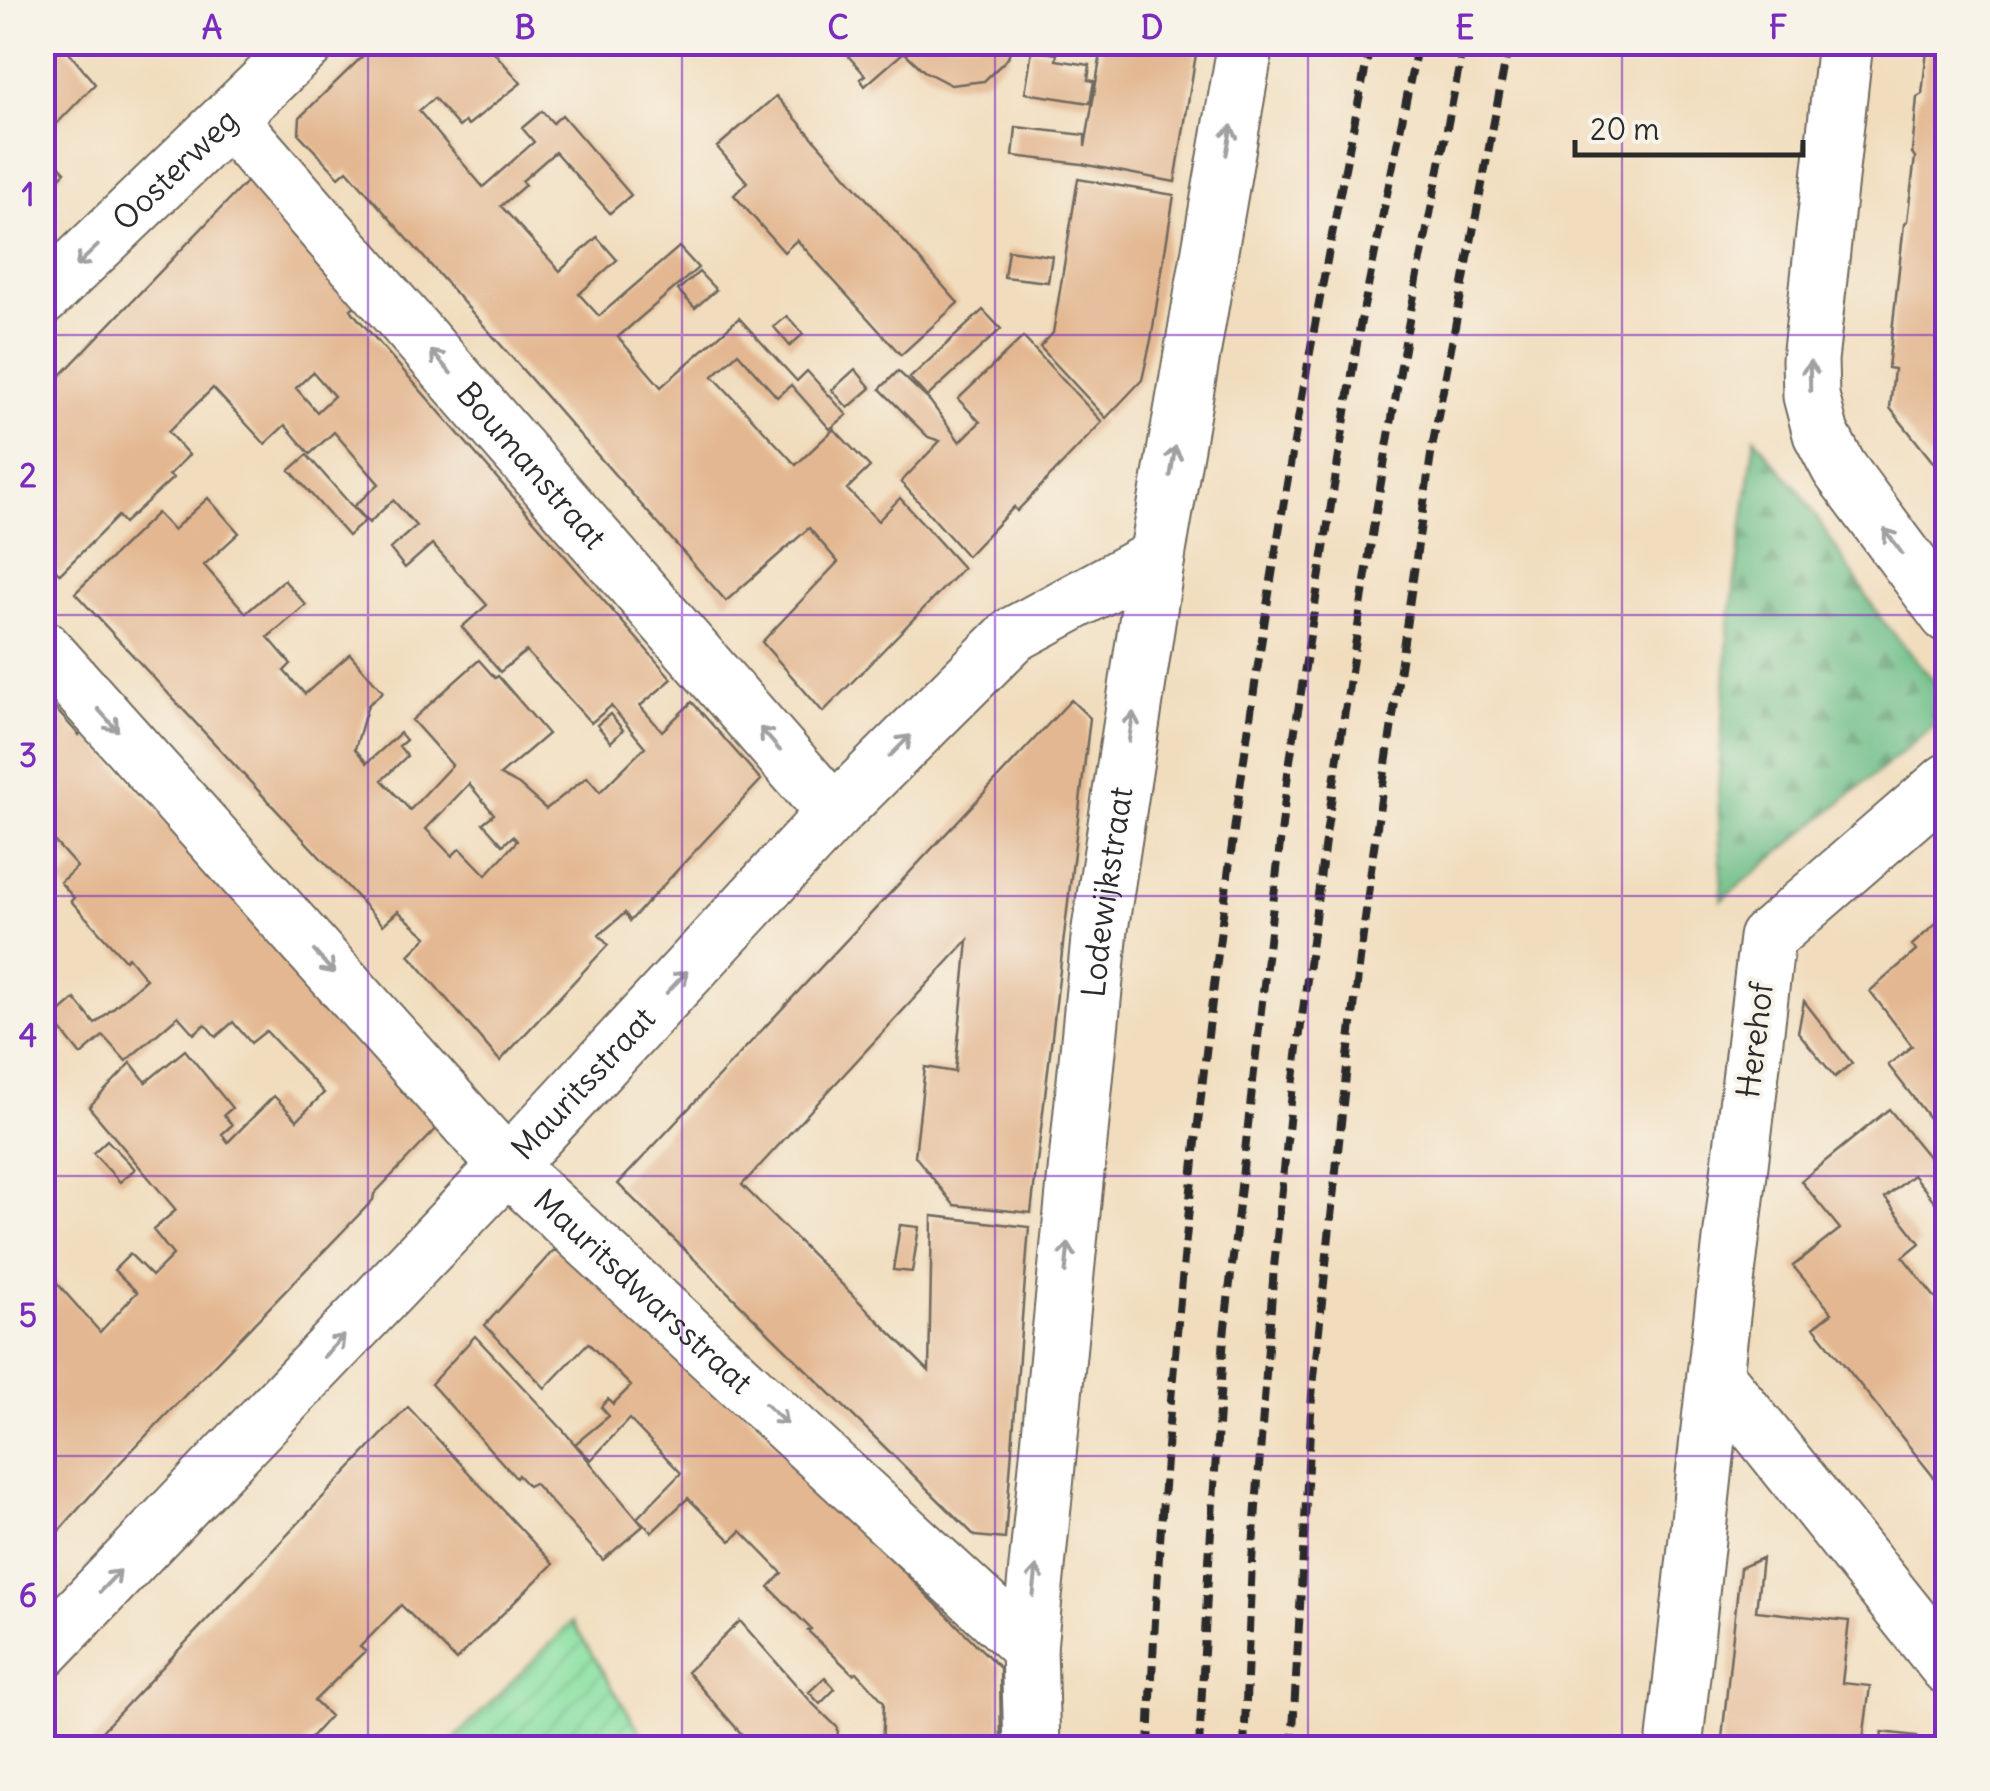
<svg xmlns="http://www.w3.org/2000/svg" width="1990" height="1791" viewBox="0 0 1990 1791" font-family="Delius,sans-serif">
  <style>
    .forest { fill: url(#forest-firs); stroke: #4e755a; stroke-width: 2.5 }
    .garden { fill: url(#garden-furrows); stroke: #5c8668; stroke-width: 2.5 }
    .building { fill: #e3b791; fill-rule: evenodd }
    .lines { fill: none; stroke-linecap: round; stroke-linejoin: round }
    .minor-casing { stroke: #70695e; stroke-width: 59 }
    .minor { stroke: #fff; stroke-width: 55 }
    .rail { stroke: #2b2b2b; stroke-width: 8; stroke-dasharray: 15 8; stroke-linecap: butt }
    .oneway { stroke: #a0a0a0 }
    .grid { fill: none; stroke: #7b2cbf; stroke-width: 2.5; stroke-opacity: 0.55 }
    .labels { text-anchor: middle; stroke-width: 8; stroke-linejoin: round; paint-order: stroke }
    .street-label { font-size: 32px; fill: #2b2b2b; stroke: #f7f3e8 }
    .neatline { fill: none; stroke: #7b2cbf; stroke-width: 4 }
    .grid-label { font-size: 32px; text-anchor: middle; font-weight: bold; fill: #7b2cbf }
  </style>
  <defs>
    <pattern id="forest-firs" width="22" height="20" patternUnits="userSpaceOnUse" patternTransform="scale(2.5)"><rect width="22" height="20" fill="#71bf8a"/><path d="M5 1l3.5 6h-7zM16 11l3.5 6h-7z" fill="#5d9b71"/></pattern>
    <pattern id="garden-furrows" width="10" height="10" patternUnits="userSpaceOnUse" patternTransform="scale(2.5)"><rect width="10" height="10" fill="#8ce1a4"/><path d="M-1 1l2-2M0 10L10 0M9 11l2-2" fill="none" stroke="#79c18d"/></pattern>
  </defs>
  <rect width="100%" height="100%" fill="#f7f3e8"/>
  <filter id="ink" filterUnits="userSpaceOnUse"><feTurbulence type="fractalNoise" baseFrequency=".01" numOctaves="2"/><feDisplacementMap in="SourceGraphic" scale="20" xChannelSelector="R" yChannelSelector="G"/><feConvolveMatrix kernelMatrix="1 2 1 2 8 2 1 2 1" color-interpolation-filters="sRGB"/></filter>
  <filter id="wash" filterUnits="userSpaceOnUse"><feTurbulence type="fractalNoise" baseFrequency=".0048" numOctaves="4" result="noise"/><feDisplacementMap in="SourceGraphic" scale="40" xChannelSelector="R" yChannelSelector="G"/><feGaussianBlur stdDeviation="2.25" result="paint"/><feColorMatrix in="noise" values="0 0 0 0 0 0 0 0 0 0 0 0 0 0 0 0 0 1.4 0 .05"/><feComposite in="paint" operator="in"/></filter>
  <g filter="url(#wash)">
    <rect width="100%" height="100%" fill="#f1ddbd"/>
    <!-- forest -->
    <path class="forest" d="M1755,437L1770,458L1799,490L1882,620L1939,687L1936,724L1722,900L1718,790L1729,625Z"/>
    <!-- garden -->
    <path class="garden" d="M572,1622L650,1748H445Z"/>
    <g id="blocks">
      <!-- building -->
      <path class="building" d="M42,42H60L95,84L45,136L42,134Z
        M377,42H485L521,83L468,125L465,122L459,127L434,98L419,111L483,187L534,142L522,128L542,111L553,123L562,115L631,195L610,213L555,152L522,181L525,185L501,206L560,271L597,237L617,260L579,294L599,316L679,247L698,268L618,337L661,387L739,318L797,381L807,371L847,415L830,429L791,385L777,397L738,353L713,376L796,465L834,429L870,467L847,489L878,521L900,498L963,568L823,712L762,642L838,562L809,528L726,601L347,170L339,177L299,134L300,117Z
        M836,42H1012L1008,58L984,81L951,85L924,71L904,52L865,86L860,79L865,75Z
        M1103,42H1198L1175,182L1082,164L1013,156L1016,127L1085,135V147Z
        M1928,42H1948V481L1890,408L1894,369L1888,368L1904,224L1907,221L1915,157L1912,153L1917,97L1922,94Z
        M1032,50L1057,54L1056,60L1090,65L1088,80L1094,81L1090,103L1025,93Z
        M776,96L958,303L901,355L797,240L784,252L734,195L747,182L717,147Z
        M42,146L65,172L42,194Z
        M249,179L358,303L351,309L354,314L672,679L640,706L662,731L692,702L761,780L630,921L625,913L599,935L608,945L500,1061L409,955L427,937L398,911L383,925L75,593L157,513L173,530L208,498L239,533L204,565L238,604L246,613L284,580L306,605L268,637L291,664L284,671L305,694L350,654L383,692L368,705L355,749L367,763L400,733L406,740L399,746L407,756L382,780L410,810L452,765L412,720L479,660L495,678L498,676L548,734L500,775L519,785L546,809L587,777L600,792L645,747L611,706L591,723L526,651L500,672L462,627L487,605L432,544L405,568L390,549L416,526L393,500L369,523L354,506L379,484L334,432L310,454L285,425L265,444L213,388L168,432L189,455L169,475L173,478L124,523L118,516L60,574L42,555V395ZM313,372L334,396L317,412L296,388ZM469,784L494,814L483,823L503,845L513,836L517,841L486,875L460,848L452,856L426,829Z
        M1078,179L1174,195L1151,340L1142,380L1106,418L1040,347L1053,333Z
        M1008,250L1052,256L1048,282L1004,277Z
        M699,272L716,290L695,308L678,290Z
        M983,310L1001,329L927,397L910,378Z
        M787,316L803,334L790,346L774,327Z
        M1023,337L1102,422L1017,511L1014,507L1012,509L967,556L901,482L940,441L928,437L880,389L898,371L930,401L960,442L980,422L958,399Z
        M855,369L871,388L848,408L832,390Z
        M307,455L365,521L348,536L290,470Z
        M42,694L79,735L82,730L441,1124L374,1194L373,1200L113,1470L42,1550V1280L49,1274L100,1332L137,1292L114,1270L130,1254L152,1276L173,1255L153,1230L176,1210L89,1107L131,1063L146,1082L185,1050L232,1108L224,1115L232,1125L222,1134L228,1142L274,1096L297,1120L324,1093L266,1031L251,1043L233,1022L216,1037L205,1024L194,1034L178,1016L126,1061L103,1036L81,1055L52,1019L75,999L95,1024L146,979L128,957L125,960L71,901L74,898L60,882L77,867L46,832L42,836Z
        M1071,700L1090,718L1031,1213L954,1205L915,1156L925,1067L955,1072L968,940L742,1185L929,1371L932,1216L1029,1227L1005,1539L975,1536L618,1184Z
        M610,714L623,730L611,742L597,725Z
        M1948,913V1053L1933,1064L1948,1084V1112L1933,1123L1888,1065L1912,1046L1870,991L1916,951L1912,945Z
        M1804,1001L1852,1063L1835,1077L1798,1032Z
        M1889,1109L1948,1181V1218L1913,1175L1885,1198L1920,1243L1903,1257L1948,1314V1495L1814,1327L1832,1313L1793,1266L1840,1229L1801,1181Z
        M107,1140L135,1169L120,1182L93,1153Z
        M900,1225L919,1227L912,1272L893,1270Z
        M581,1249L1000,1668L1001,1748H882L884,1702L857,1672L853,1674L808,1631L811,1629L769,1587L782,1573L741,1531L731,1541L688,1498L652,1532L637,1518L681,1473L629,1419L591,1460L575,1444L609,1416L601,1407L608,1399L613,1404L631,1386L588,1343L545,1388L485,1325L553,1251Z
        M475,1336L563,1430L643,1526L603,1560L534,1483L528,1486L518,1475L516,1478L431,1384Z
        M408,1407L553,1564L456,1660L401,1605L360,1647L365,1651L314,1701L330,1716L301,1748H86Z
        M1762,1558L1756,1611L1849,1621L1842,1683L1870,1686L1862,1748L1836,1747V1748H1721L1740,1568Z
        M740,1621L813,1704L838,1728L837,1748H734L745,1738L687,1672Z
        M825,1677L835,1689L820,1704L809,1692Z
        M1882,1732L1917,1736L1915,1748H1880Z"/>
    </g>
  </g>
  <g filter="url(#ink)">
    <use href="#blocks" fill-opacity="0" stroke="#70695e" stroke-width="2.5"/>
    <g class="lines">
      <!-- minor casing -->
      <g class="minor-casing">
        <g id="minor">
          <path d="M1845,42L1810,360L1811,396L1821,434L1839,468L1948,615"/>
          <path id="s1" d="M229,119L834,813"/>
          <path id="s2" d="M42,298L308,42"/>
          <path id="s3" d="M42,647L507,1166L1029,1648"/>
          <path d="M1948,781L1767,938L1715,1375L1948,1667"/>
          <path id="s4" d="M42,1652L507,1166L834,813L1013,635L1157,557"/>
          <path id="s5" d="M1032,1748L1029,1648L1100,929L1157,557L1246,42"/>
          <path d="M1674,1748L1715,1375"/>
        </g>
      </g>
      <!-- minor -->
      <use href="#minor" class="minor"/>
      <!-- rail -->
      <path class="rail" d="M1149,1748C1156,1555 1173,1363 1193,1170C1233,791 1292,415 1371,42
        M1199,1748L1208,1576L1224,1336L1288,773L1359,331L1418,42
        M1244,1748L1252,1561L1274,1267L1291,1102L1325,841L1373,529L1407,331L1464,42
        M1292,1748L1312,1396L1348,1057L1373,854L1432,448L1509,42"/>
    </g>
    <!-- one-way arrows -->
    <defs><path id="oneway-shaft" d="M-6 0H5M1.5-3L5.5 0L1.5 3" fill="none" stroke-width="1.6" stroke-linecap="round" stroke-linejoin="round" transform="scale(2.5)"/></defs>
    <g class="oneway">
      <use href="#oneway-shaft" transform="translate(1229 140) rotate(-80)"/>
      <use href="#oneway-shaft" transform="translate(87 256) rotate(136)"/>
      <use href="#oneway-shaft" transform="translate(441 362) rotate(-131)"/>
      <use href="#oneway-shaft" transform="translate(1810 376) rotate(-91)"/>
      <use href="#oneway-shaft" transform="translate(1173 461) rotate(-80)"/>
      <use href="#oneway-shaft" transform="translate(1893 541) rotate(-126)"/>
      <use href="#oneway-shaft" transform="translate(108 720) rotate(48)"/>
      <use href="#oneway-shaft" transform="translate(1131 727) rotate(-81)"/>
      <use href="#oneway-shaft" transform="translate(770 739) rotate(-131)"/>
      <use href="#oneway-shaft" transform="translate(900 746) rotate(-45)"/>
      <use href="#oneway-shaft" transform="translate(324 962) rotate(48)"/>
      <use href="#oneway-shaft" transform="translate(677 982) rotate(-47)"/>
      <use href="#oneway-shaft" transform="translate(1067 1258) rotate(-84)"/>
      <use href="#oneway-shaft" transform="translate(334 1346) rotate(-46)"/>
      <use href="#oneway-shaft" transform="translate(776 1414) rotate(43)"/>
      <use href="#oneway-shaft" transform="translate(110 1581) rotate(-46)"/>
      <use href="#oneway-shaft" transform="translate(1035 1581) rotate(-84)"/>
    </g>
  </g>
  <!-- grid -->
  <path class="grid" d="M368,42V1748M682,42V1748M995,42V1748M1308,42V1748M1622,42V1748M42,335H1948M42,615H1948M42,896H1948M42,1176H1948M42,1456H1948"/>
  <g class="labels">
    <!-- street labels -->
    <g class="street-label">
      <text dy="11" stroke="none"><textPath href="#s2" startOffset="185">Oosterweg</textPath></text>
      <text dy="11" stroke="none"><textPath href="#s1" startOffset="460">Boumanstraat</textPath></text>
      <text dy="11" stroke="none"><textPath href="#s5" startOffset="860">Lodewijkstraat</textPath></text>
      <text transform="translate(1755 1040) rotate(-83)" y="11">Herehof</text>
      <text dy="11" stroke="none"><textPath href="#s4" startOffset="785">Mauritsstraat</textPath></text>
      <text dy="11" stroke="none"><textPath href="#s3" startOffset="882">Mauritsdwarsstraat</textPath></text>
    </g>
  </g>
  <!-- margin -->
  <rect width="1990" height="1791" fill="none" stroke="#f7f3e8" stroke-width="110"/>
  <!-- scale -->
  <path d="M1575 140v15h228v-15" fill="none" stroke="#2b2b2b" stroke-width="5"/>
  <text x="1590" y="140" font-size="30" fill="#2b2b2b" stroke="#f7f3e8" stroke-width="8" paint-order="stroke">20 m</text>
  <rect x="55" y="55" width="1880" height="1681" class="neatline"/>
  <g class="grid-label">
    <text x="212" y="39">A</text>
    <text x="525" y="39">B</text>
    <text x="838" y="39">C</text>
    <text x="1152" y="39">D</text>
    <text x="1465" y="39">E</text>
    <text x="1778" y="39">F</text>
    <text x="28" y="206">1</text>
    <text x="28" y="487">2</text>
    <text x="28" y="767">3</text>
    <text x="28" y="1047">4</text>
    <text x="28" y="1327">5</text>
    <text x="28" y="1607">6</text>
  </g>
</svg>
